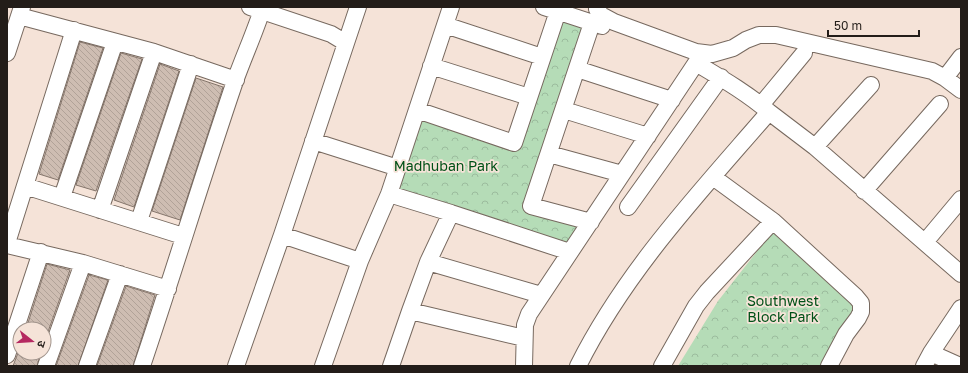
<svg xmlns="http://www.w3.org/2000/svg" width="968" height="373" viewBox="0 0 968 373" font-family="'Golos Text','Noto Sans Devanagari',sans-serif">
  <style>
    .park { fill: url(#park-crowns) }
    .building { fill: url(#building-back-hatch); stroke: #85766c }
    .lines { fill: none; stroke-linecap: round; stroke-linejoin: round }
    .minor-casing { stroke: #77695f; stroke-width: 18 }
    .minor { stroke: #fff; stroke-width: 16 }
    .labels { text-anchor: middle; stroke-width: 3.5; stroke-linejoin: round; paint-order: stroke }
    .park-label { font-size: 14px; fill: #005117; stroke: #f5e3d8 }
  </style>
  <defs>
    <pattern id="park-crowns" width="20" height="18" patternUnits="userSpaceOnUse"><rect width="20" height="18" fill="#b5dcb7"/><path d="M2 6a3 3 0 1 1 6 0M12 15a3 3 0 1 1 6 0" fill="none" stroke="#9bbc9d"/></pattern>
    <pattern id="building-back-hatch" width="6" height="6" patternUnits="userSpaceOnUse"><rect width="6" height="6" fill="#cebdb2"/><path d="M-1 5l2 2M0 0l6 6M5-1l2 2" fill="none" stroke="#b1a298"/></pattern>
  </defs>
  <rect width="100%" height="100%" fill="#f5e3d8"/>
  <!-- park -->
  <path class="park" d="M558,11L592,23L532,205L591,222L570,252L389,194L417,110L514,142Z
    M773,231L864,300L830,366H678L718,301Z"/>
  <!-- building -->
  <path class="building" d="M80,42L103,48L58,180L39,174Z
    M121,53L142,59L96,191L76,185Z
    M160,64L179,71L134,207L114,200Z
    M196,78L223,87L180,220L152,211Z
    M47,264L70,270L44,343V329H26Z
    M89,275L108,280L78,366H56Z
    M126,286L155,295L133,366H97Z
    M18,353H41L37,366H13Z"/>
  <g class="lines">
    <!-- minor casing -->
    <g class="minor-casing">
      <path id="minor" d="M544,7L602,26
        M598,7L597,9L601,15L614,22L696,52L712,54L733,48L746,40L759,35H776L932,71L945,78L961,90
        M19,16L154,52L236,80
        M445,25L542,57
        M346,43L358,7
        M7,53L22,7
        M431,66L529,97
        M577,69L672,100
        M945,78L961,57
        M761,105L804,53
        M417,110L514,143L558,11
        M564,110L648,136
        M313,141L398,168
        M815,147L871,85
        M549,154L622,174
        M713,177L773,221
        M25,186L183,236
        M864,191L940,104
        M389,194L451,213
        M62,197L115,42
        M628,207L721,77
        M100,210L154,52
        M139,221L191,64
        M591,222L531,206L592,23
        M282,235L360,261
        M925,242L961,199
        M7,243L74,30
        M7,245L83,263L168,289
        M428,262L541,295
        M410,311L524,338
        M931,353L960,366
        M7,355L41,252
        M46,366L83,263
        M87,366L120,274
        M142,366C174,271 203,175 235,81C244,56 255,32 263,7
        M236,366L282,235L346,43L331,34L250,7
        M323,366L360,261L389,194L451,7
        M391,366L410,311L428,262L451,213L570,252
        M524,366L525,325L529,314L696,63C721,78 747,93 769,112
        M578,366C626,270 700,192 769,112L815,147L961,274
        M662,366L696,306L707,292L773,221L856,297L861,303V312L858,318L846,334L829,366
        M924,366L931,353L961,308"/>
    </g>
    <!-- minor -->
    <use href="#minor" class="minor"/>
  </g>
  <g class="labels">
    <!-- park labels -->
    <g class="park-label">
      <text x="446" y="171">Madhuban Park</text>
      <text x="783" y="306">Southwest<tspan x="783" dy="16">Block Park</tspan></text>
    </g>
  </g>
  <!-- border -->
  <rect width="968" height="373" fill="none" stroke="#231d19" stroke-width="16"/>
  <!-- north arrow -->
  <g transform="translate(32 341) rotate(107)"><circle r="19" fill="#f5e3d8" stroke="#a1948c"/>
  <path d="M0-3L7 15L0 10L-7 15Z" fill="#b52860"/>
  <text y="-6" font-size="11" font-weight="bold" text-anchor="middle" fill="#231d19">उ</text>
  </g>
  <!-- scale -->
  <path d="M828 30v6h91v-6" fill="none" stroke="#231d19" stroke-width="2"/>
  <text x="834" y="30" font-size="12" fill="#231d19" stroke="#f5e3d8" stroke-width="3" paint-order="stroke">50 m</text>
</svg>
